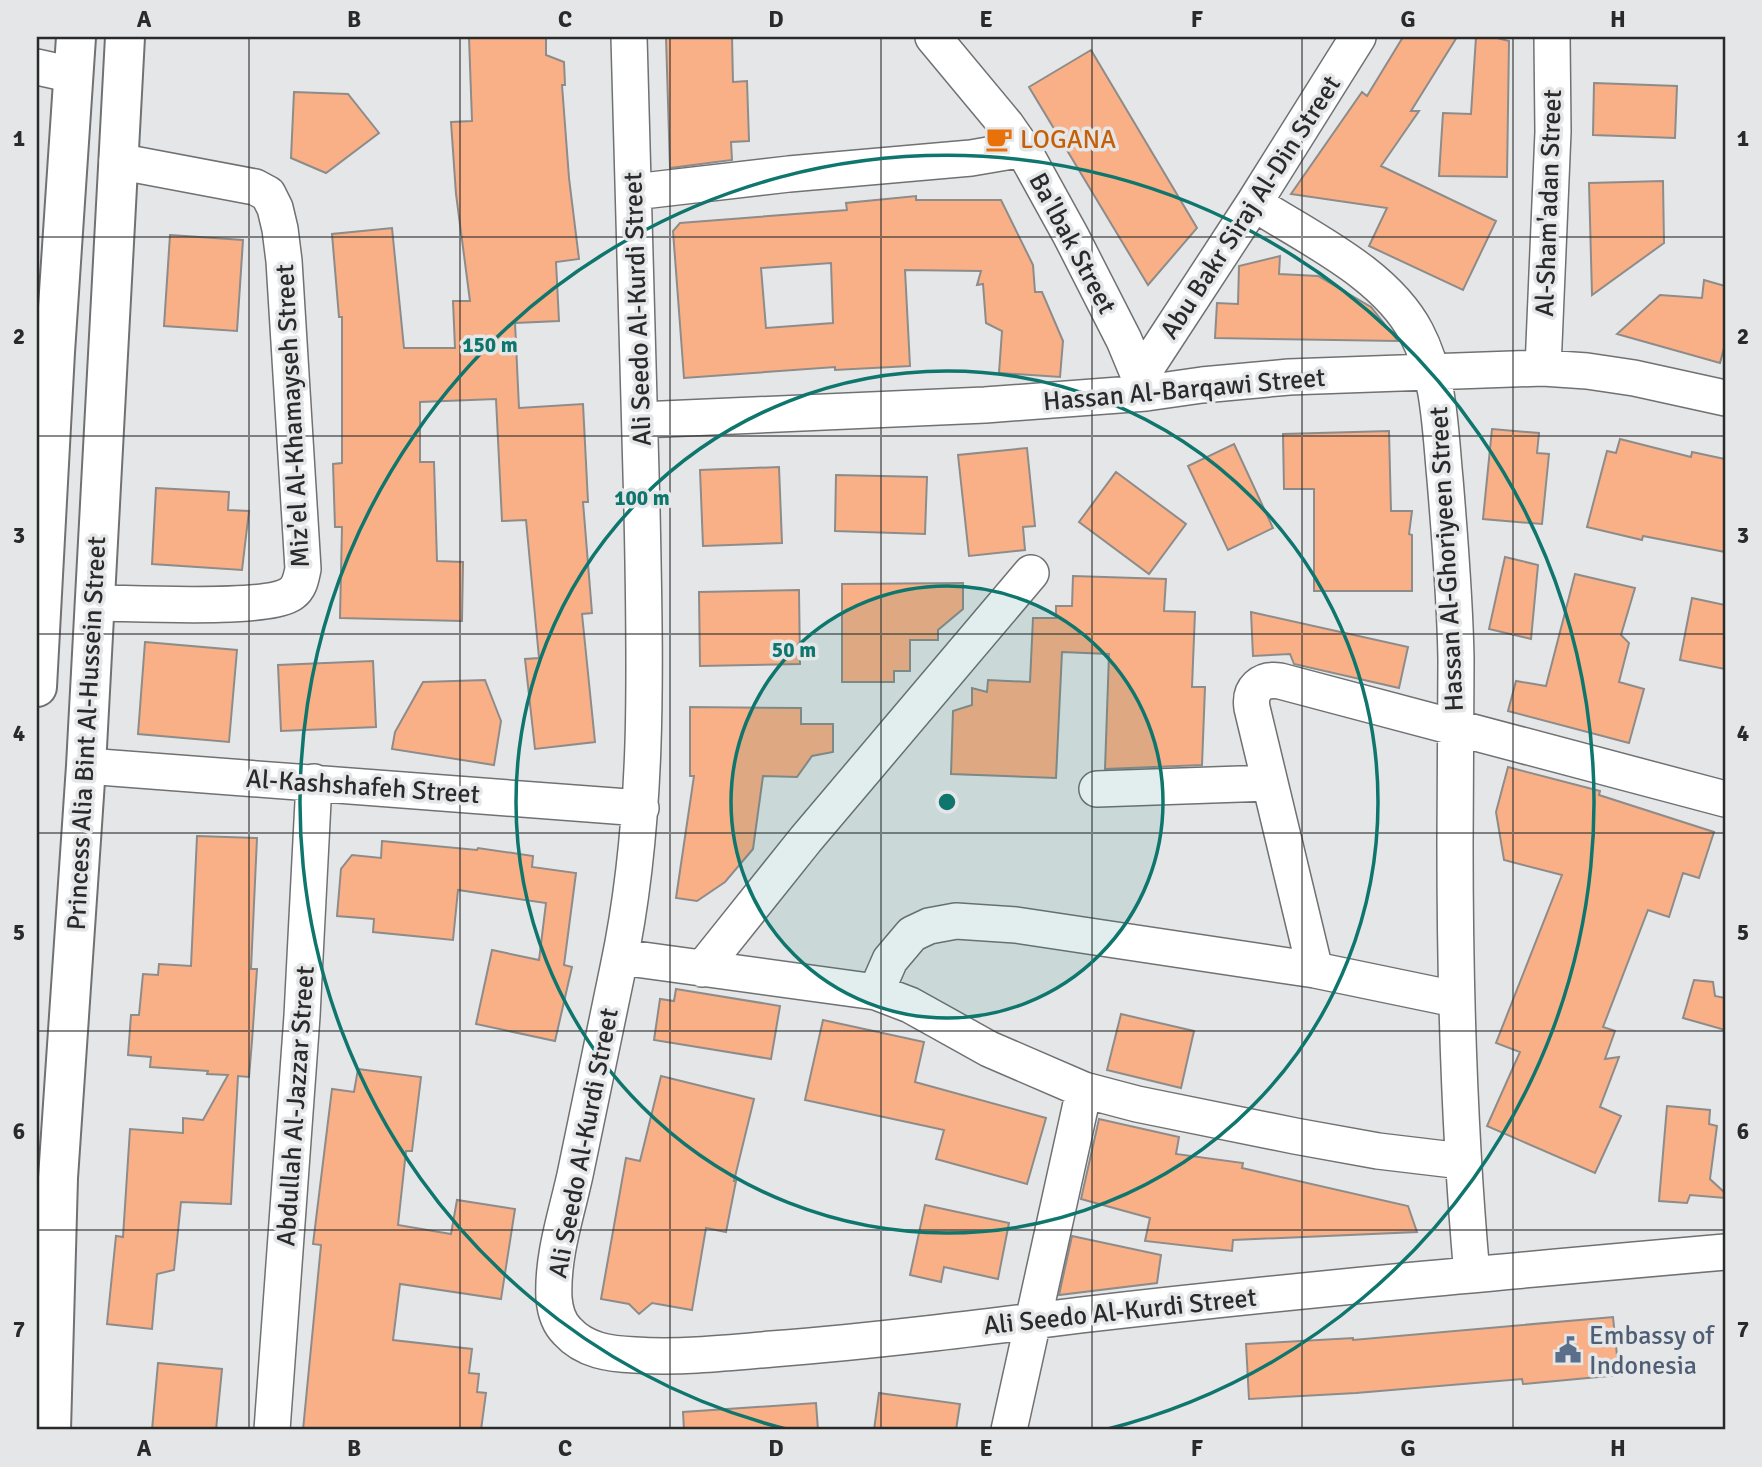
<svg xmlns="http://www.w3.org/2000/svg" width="1762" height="1467" viewBox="0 0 1762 1467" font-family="Signika,sans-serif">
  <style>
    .building { fill: #fab086; stroke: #8d8c8b; stroke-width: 2; fill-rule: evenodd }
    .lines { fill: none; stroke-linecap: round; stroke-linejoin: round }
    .minor-casing { stroke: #707172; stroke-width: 38 }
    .secondary-casing { stroke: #707172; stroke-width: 42 }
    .minor { stroke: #fff; stroke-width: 35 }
    .secondary { stroke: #fff; stroke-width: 38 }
    .grid { fill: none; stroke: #2a2a2b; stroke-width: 2; stroke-opacity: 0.55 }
    .ring { fill: none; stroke: #0f766e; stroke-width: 3.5 }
    .labels { text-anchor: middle; stroke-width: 7; stroke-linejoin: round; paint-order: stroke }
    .food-label { font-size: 26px; fill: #c56008; stroke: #e5e6e7; text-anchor: start }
    .street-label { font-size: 26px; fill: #2a2a2b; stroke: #e5e6e7 }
    .service-label { font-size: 26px; fill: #4e5e75; stroke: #e5e6e7; text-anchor: start }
    .centre { fill: #0f766e; stroke: #e5e6e7; stroke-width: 3.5 }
    .ring-label { font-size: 21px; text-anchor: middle; font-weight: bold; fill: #0f766e; stroke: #e5e6e7; stroke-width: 7; stroke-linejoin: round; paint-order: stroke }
    .neatline { fill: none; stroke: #2a2a2b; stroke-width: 2.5 }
    .grid-label { font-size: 23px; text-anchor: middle; font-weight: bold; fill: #2a2a2b }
  </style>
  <rect width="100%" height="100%" fill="#e5e6e7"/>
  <!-- building -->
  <path class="building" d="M469,37H546V55L564,62L565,85H562L569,178L579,259L556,262L559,321L515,323L519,408L583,404L588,502H583L592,613L582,614L595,742L535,749L525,659L539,658L526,520L502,521L496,399L420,402V462H434L437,561L463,562L462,621L340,618L342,527H335L333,464L342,463V317H339L332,234L392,228L404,348H455L453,301H470L456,194L451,122L472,121Z
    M666,37H732L733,82L747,81L749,141L731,142L732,160L670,168Z
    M1403,37H1457L1411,111H1419L1381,166L1496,221L1463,290L1369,246L1387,208L1291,194L1362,92L1367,96Z
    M1476,37H1493L1509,41L1507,177L1439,176L1443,113L1471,114Z
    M1091,50L1197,228L1148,285L1029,87Z
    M1594,83L1677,86L1675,138L1593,135Z
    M294,92L348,94L379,133L326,173L291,158Z
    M1663,181L1664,243L1592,295L1589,183Z
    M916,196V200H1001L1033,265L1035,292H1042L1063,341L1060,377L999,373L1002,331L986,323L983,284L977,285L981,271L905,270L910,366L835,370V367L684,378L673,231L680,223L847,210L846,203ZM831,263L833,323L766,328L761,268Z
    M170,235L243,240L237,331L164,326Z
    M1280,256L1279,274L1318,276L1371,307L1398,341L1215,338L1217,303L1238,304L1239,266Z
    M1704,280L1725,286V344L1720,363L1617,334L1660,295L1702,298Z
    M1492,429L1539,433L1537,453L1549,454L1542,524L1483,519Z
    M1389,431L1391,511H1412L1409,534L1412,535V591H1314V489H1284L1283,434Z
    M1620,439L1691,457L1692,452L1725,459V552L1643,536L1642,540L1587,527L1607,451L1616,453Z
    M1234,444L1273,528L1228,550L1188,466Z
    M1027,448L1035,526L1023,527L1025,550L969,556L958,455Z
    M779,467L782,543L703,546L700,470Z
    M1116,472L1186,524L1149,574L1079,522Z
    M836,475L927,477L925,534L835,531Z
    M156,488L229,492L228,510L249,511L242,570L152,564Z
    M1505,557L1538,565L1531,639L1489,629Z
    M1575,574L1635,588L1621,635L1629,643L1619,682L1644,689L1629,743L1508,711L1516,681L1546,686Z
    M1073,576L1166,579L1164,611L1195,612L1192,687H1205L1202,765L1105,769L1109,654L1062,652L1056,778L951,774L953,711L972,705V688L987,692L988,680L1030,682L1033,618H1056V606H1072Z
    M963,583V609L938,630V640H910V671H894V682H842V584Z
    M799,590L800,664L700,666L699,592Z
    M1692,598L1725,605V669L1680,660Z
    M1251,612L1408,647L1399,688L1294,664L1290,654L1253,656Z
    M145,642L237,650L229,742L138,734Z
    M373,661L376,727L281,731L278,665Z
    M485,680L501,721L494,765L392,749L395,732L423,682Z
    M690,707L801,708V724H833V752L812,756L797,777L763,776L753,849L725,882L697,901L676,898L694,776H690Z
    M1508,767L1600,791L1599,795L1714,832L1699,878L1683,873L1669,917L1648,910L1603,1027L1615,1031L1605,1059L1619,1057L1600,1107L1621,1116L1595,1173L1487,1126L1520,1052L1496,1043L1562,875L1504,860L1496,812Z
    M197,836L257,838L251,969H257L252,1041L249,1077L238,1076L231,1204L181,1202L174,1270L157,1274L152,1329L107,1324L116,1236L123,1237L130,1129L183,1133V1118L203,1120L228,1075L207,1074L208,1071L150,1067L151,1057L128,1055L131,1015H139L143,974L158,975L159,964L191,966Z
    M382,841L477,850L478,848L533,856L532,867L576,873L564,965L572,967L555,1041L476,1024L492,950L539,960L546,903L458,890L453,940L373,932L374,919L337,916L341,869L352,855L381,858Z
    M1694,980L1713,982L1715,996L1725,998V1030L1683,1018Z
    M676,989L780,1006L771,1059L654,1040L660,999L674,1001Z
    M1121,1014L1194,1031L1181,1088L1107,1070Z
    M823,1020L924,1042L915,1082L1046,1118L1027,1184L936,1159L944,1130L805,1100Z
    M358,1069L421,1077L412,1151H406L398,1225L451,1234L457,1200L515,1209L501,1299L400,1284L393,1340L472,1349L469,1373L479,1374L477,1392L486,1393L481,1430H303L321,1245L313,1244L332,1089L354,1092Z
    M661,1076L754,1099L734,1181H736L726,1232L706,1228L692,1310L652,1303L639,1314L629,1304L601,1299L626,1158L640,1161Z
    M1667,1106L1710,1110L1709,1124L1717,1126L1710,1179L1725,1193V1198L1690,1195L1687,1203L1659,1201Z
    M1099,1119L1179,1137L1176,1154L1243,1163L1242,1168L1408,1206L1417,1232L1233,1240L1232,1251L1145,1241L1150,1218L1081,1199Z
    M925,1205L1009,1223L998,1279L944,1267L941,1282L910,1275Z
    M1072,1236L1161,1255L1157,1283L1059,1295Z
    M1613,1317L1619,1375L1523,1384L1522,1379L1356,1393L1249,1399L1246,1344L1353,1338V1340Z
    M158,1363L222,1369L216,1430H152Z
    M879,1393L960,1404L956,1430H874Z
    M816,1403L818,1430H684L683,1412Z"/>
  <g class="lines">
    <!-- minor casing -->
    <g class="minor-casing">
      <path id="minor" d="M629,37C634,194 638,352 642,510C645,663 650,817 618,968C604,1037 589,1106 575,1175C566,1216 552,1256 554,1298C555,1311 558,1322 567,1331C585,1351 610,1354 635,1355C680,1358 727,1353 772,1349C875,1341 978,1328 1081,1315C1295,1290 1510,1271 1725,1252
        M933,37L1007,126L1023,149L1071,236L1124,340L1146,393
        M37,67L73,75
        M634,192L789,174L971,158L1023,149
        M1254,203C1308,238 1385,273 1416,332C1440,377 1440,429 1445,479C1450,539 1455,599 1456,659C1456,721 1455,783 1455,845C1455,989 1459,1131 1472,1275
        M1543,368L1553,132L1552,37
        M1141,376L1254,203L1358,37
        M640,420L985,405L1146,393L1202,385L1289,377L1543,368L1587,371L1634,378L1725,398
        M95,603C131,603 269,611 292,593C300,587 301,578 303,569L284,261L280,229L275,208L268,194L255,187L117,161
        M86,766L641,808
        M1097,789L1269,783
        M621,957L876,992L910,1005L989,1049L1084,1090L1137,1104L1295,1136L1378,1151L1462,1161
        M702,969L806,839L1031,573
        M1315,970L1252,708C1249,689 1261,678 1280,681L1725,799
        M876,992L890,960L912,934L929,926L956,921L1016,925L1315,970L1455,999
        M272,1430L302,1016L314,782
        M1009,1430L1084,1090"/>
    </g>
    <!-- secondary casing -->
    <g class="secondary-casing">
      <path id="secondary" d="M37,687L55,352L76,37
        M51,1430L58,1178L86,766L125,37"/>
    </g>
    <!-- minor -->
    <use href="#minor" class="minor"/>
    <!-- secondary -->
    <use href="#secondary" class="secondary"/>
  </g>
  <!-- grid -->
  <path class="grid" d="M249,37V1430M460,37V1430M670,37V1430M881,37V1430M1092,37V1430M1302,37V1430M1513,37V1430M37,237H1725M37,436H1725M37,634H1725M37,833H1725M37,1031H1725M37,1230H1725"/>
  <!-- distance rings -->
  <circle cx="947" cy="802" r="216" fill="#0f766e" fill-opacity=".12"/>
  <g class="ring">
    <circle cx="947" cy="802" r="216"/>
    <circle cx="947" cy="802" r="431"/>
    <path d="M790 1430A647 647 0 1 1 1104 1430"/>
  </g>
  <!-- icons -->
  <defs>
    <g id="cafe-bare" transform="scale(2.1)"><path d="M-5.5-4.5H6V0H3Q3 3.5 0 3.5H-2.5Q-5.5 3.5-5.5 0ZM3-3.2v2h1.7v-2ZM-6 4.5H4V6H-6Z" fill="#e8710a" stroke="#e5e6e7" stroke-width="2.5" paint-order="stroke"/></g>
    <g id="civic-bare" transform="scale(2.1)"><path d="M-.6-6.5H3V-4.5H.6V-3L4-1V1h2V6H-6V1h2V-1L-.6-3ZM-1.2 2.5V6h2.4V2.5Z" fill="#5c6f8a" stroke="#e5e6e7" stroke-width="2.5" paint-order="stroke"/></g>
  </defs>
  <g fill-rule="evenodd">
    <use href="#cafe-bare" x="999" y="139"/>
    <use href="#civic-bare" x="1568" y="1350"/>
  </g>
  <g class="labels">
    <!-- food labels -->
    <g class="food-label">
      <text x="1020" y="148">LOGANA</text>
    </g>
    <!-- street labels -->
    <g class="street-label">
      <text transform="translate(1548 203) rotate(-88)" y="9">Al-Sham'adan Street</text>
      <text transform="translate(1250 207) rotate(-57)" y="9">Abu Bakr Siraj Al-Din Street</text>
      <text transform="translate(1073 243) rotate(62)" y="9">Ba'lbak Street</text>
      <text transform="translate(637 309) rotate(-92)" y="9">Ali Seedo Al-Kurdi Street</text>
      <text transform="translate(1184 389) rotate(-5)" y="9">Hassan Al-Barqawi Street</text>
      <text transform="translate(292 416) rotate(-93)" y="9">Miz'el Al-Khamayseh Street</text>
      <text transform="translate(1446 559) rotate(-93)" y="9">Hassan Al-Ghoriyeen Street</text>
      <text transform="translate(86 733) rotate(-87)" y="9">Princess Alia Bint Al-Hussein Street</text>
      <text transform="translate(363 786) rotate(4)" y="9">Al-Kashshafeh Street</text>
      <text transform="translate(295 1106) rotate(-86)" y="9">Abdullah Al-Jazzar Street</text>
      <text transform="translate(583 1143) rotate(-79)" y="9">Ali Seedo Al-Kurdi Street</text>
      <text transform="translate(1120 1311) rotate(-6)" y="9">Ali Seedo Al-Kurdi Street</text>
    </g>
    <!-- service labels -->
    <g class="service-label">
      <text x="1589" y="1344">Embassy of<tspan x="1589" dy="30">Indonesia</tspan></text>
    </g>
  </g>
  <circle cx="947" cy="802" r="10" class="centre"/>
  <g class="ring-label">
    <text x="490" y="352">150 m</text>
    <text x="642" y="505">100 m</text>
    <text x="794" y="657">50 m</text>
  </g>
  <!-- border -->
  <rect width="1762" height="1467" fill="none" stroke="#e5e6e7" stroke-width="77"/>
  <rect x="38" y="38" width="1686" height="1390" class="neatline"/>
  <g class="grid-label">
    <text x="144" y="27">A</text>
    <text x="354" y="27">B</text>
    <text x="565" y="27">C</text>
    <text x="776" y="27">D</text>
    <text x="986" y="27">E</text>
    <text x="1197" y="27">F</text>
    <text x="1408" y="27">G</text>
    <text x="1618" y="27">H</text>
    <text x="19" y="146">1</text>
    <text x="1743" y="146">1</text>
    <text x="19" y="344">2</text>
    <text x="1743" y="344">2</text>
    <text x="19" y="543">3</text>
    <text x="1743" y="543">3</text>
    <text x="19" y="741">4</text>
    <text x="1743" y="741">4</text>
    <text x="19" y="940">5</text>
    <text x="1743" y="940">5</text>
    <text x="19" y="1139">6</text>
    <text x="1743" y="1139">6</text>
    <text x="19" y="1337">7</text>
    <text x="1743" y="1337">7</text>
    <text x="144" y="1456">A</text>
    <text x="354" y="1456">B</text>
    <text x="565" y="1456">C</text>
    <text x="776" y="1456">D</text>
    <text x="986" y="1456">E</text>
    <text x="1197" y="1456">F</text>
    <text x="1408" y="1456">G</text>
    <text x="1618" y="1456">H</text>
  </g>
</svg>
